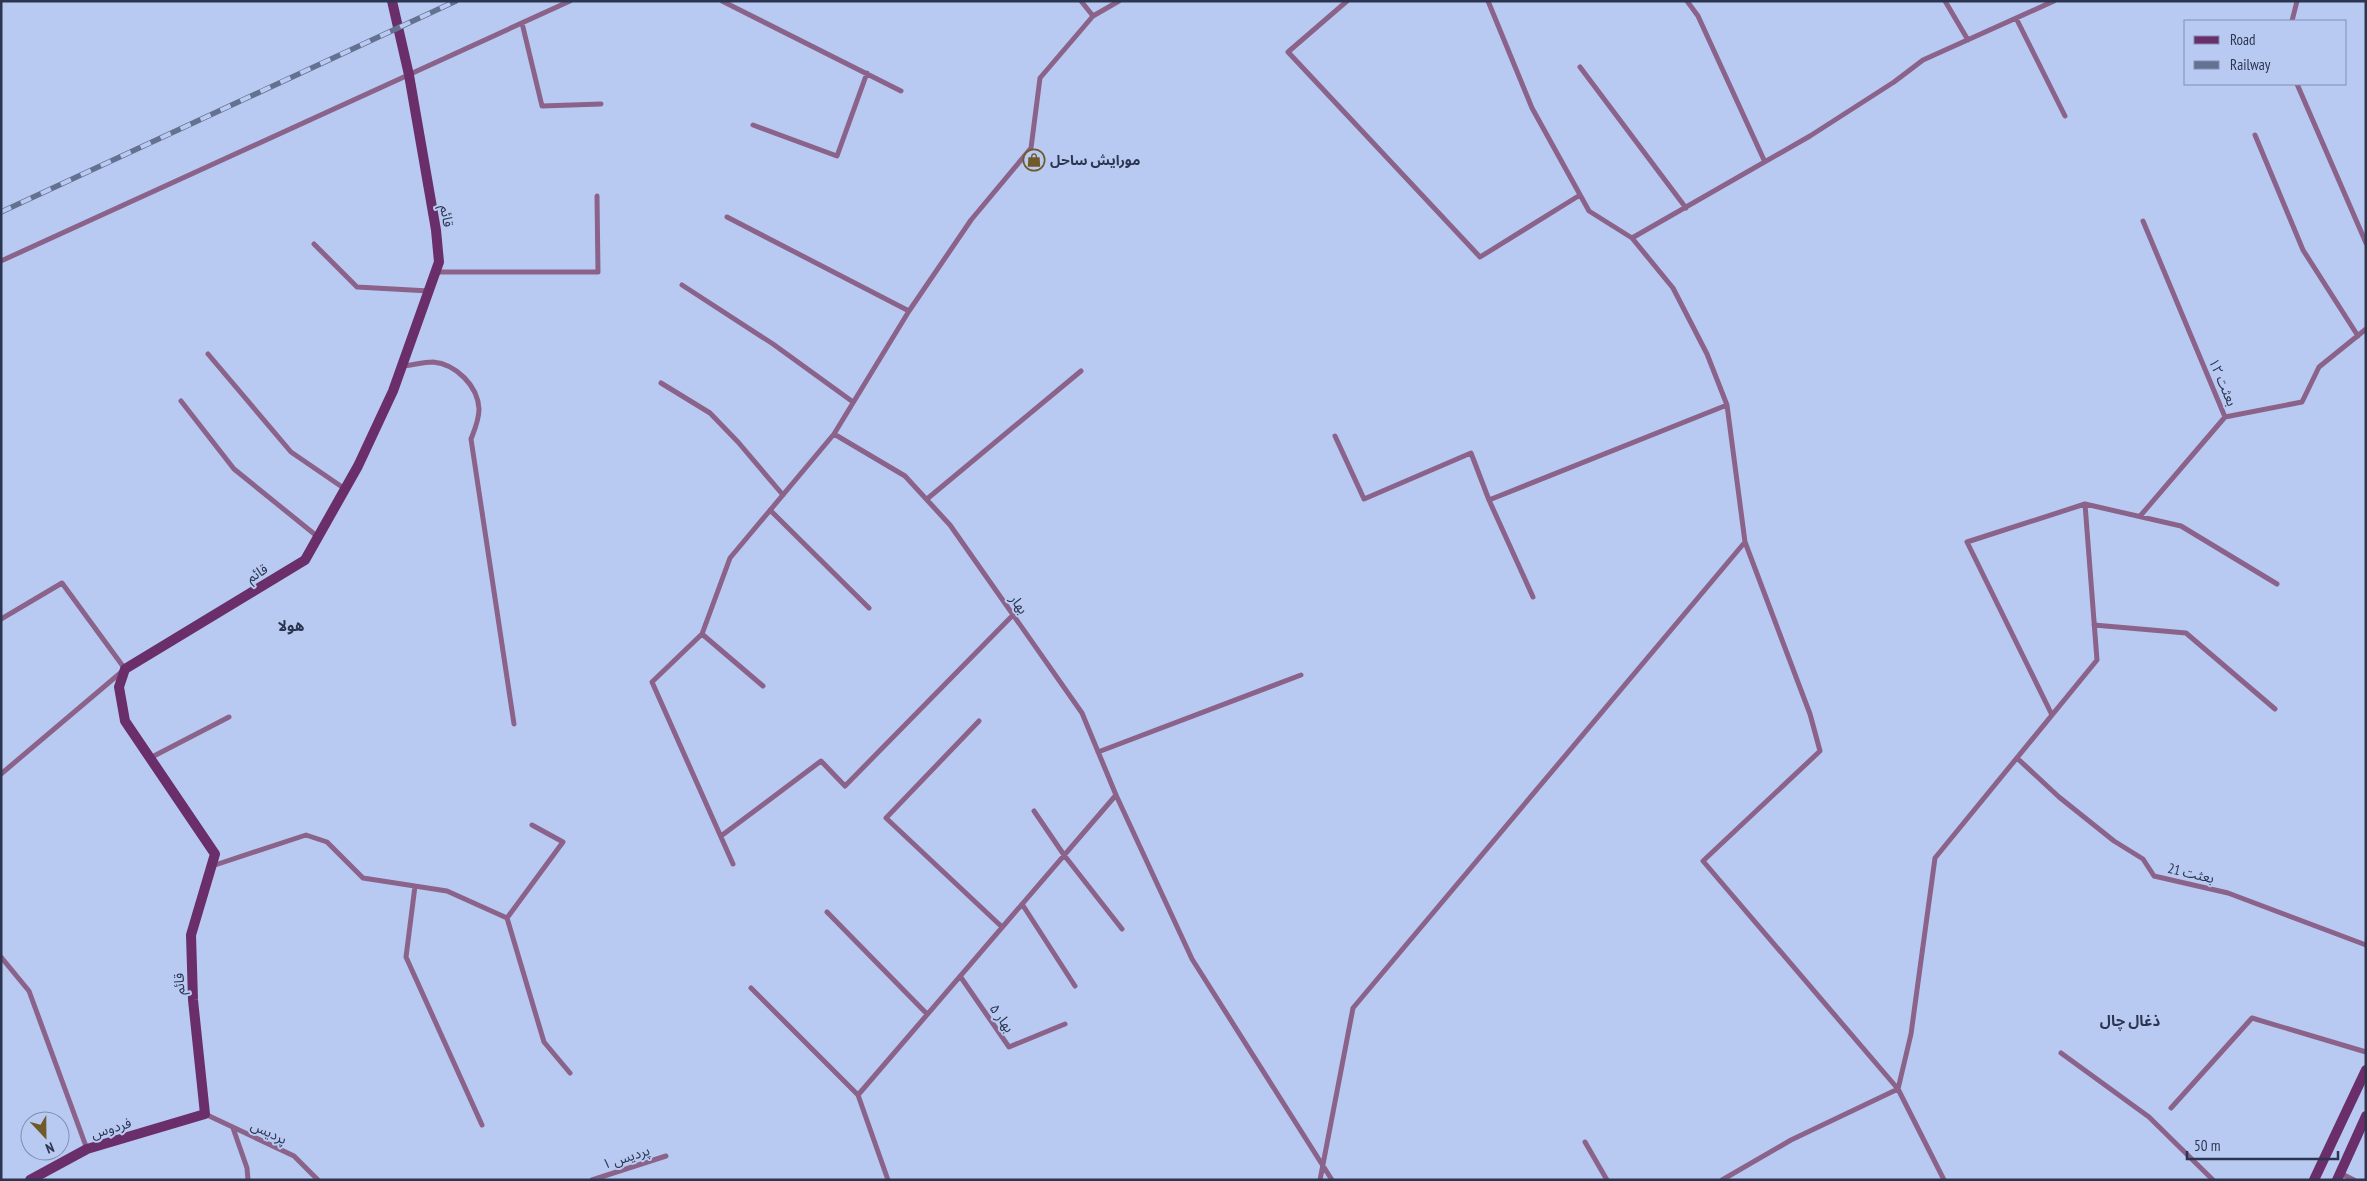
<svg xmlns="http://www.w3.org/2000/svg" width="2367" height="1181" viewBox="0 0 2367 1181" font-family="'PT Sans Narrow','Noto Sans Arabic',sans-serif">
  <style>
    .lines { fill: none; stroke-linecap: round; stroke-linejoin: round }
    .street { stroke: #8b638a; stroke-width: 5 }
    .secondary { stroke: #6a2f6a; stroke-width: 10 }
    .rail-casing { stroke: #647191; stroke-width: 5.5 }
    .rail { stroke: #b9caf2; stroke-width: 4; stroke-dasharray: 11; stroke-linecap: butt }
    .labels { text-anchor: middle; stroke-width: 4; stroke-linejoin: round; paint-order: stroke }
    .poi-label { font-size: 14px; font-weight: bold; fill: #2b3550; stroke: #b9caf2; text-anchor: start }
    .street-label { font-size: 14px; fill: #2b3550; stroke: #b9caf2 }
    .neighbourhood-label { font-size: 15px; font-weight: bold; fill: #2b3550; stroke: #b9caf2 }
  </style>
  <rect width="100%" height="100%" fill="#b9caf2"/>
  <g class="lines">
    <!-- street -->
    <path class="street" d="M722,1L901,91
      M1081,1L1093,16
      M1347,1L1288,52L1480,257L1580,195
      M1488,1L1532,108L1589,211L1632,238L1810,136L1894,82L1923,60L2054,1
      M1687,1L1698,16L1764,160
      M1945,1L1968,40
      M2016,18L2065,116
      M2292,21L2297,1
      M522,23L542,106L601,104
      M1580,67L1686,208
      M2297,84L2366,243
      M753,125L837,156L867,73
      M2255,135L2303,250L2358,336
      M727,217L909,311
      M2143,221L2225,417L2302,402L2319,367L2366,329
      M1632,238L1673,288L1707,354L1727,405L1745,542L1810,714L1820,751L1703,861L1898,1089L1944,1180
      M314,244L357,287L429,291
      M1,261L570,1
      M435,272H598L597,196
      M682,285L773,344L853,402
      M208,354L291,452L345,489
      M402,366C412,365 424,362 433,362C456,364 478,386 479,409C479,420 475,429 471,439L514,724
      M661,383L710,413L738,442L783,495
      M181,401L234,469L318,537
      M834,434L905,476L950,525L1082,713L1116,795L1192,959L1332,1180
      M1335,436L1364,499L1471,453L1489,500L1727,405
      M927,499L1081,371
      M1489,500L1533,597
      M770,510L869,608
      M2141,515L2225,417
      M1,619L62,583L125,669L1,774
      M2094,625L2186,633L2275,709
      M702,634L763,686
      M2052,715L1967,542L2085,504L2181,526L2277,584
      M979,721L886,818L1002,927
      M1098,752L1301,675
      M150,758L229,717
      M2017,758L2059,797L2114,841L2143,859L2154,876L2228,893L2366,945
      M1034,811L1064,855L1122,929
      M721,836L821,761L845,786L1013,615
      M733,864L652,682L702,634L730,558L834,434L909,311L971,220L1031,148L1040,78L1093,16L1119,1
      M212,866L306,835L327,842L363,878L447,891L507,918L544,1042L570,1073
      M415,886L406,957L482,1125
      M1022,904L1075,986
      M827,912L927,1014
      M507,918L563,842L532,825
      M1,957L29,991L87,1149
      M960,976L1009,1047L1065,1024
      M751,988L858,1095L1116,795
      M2061,1053L2149,1117L2213,1180
      M858,1095L888,1180
      M2171,1108L2252,1018L2366,1052
      M205,1114L294,1156L318,1180
      M233,1128L247,1168L248,1180
      M1585,1142L1607,1180
      M2340,1173L2354,1180
      M592,1180L666,1156
      M1320,1180L1353,1008L1745,542
      M1722,1180L1791,1140L1898,1089L1911,1034L1935,858L2097,660L2085,504"/>
    <!-- secondary -->
    <path class="secondary" d="M30,1180L87,1149L205,1114L193,1000L191,935L215,854L125,721L119,687L125,669L305,560L358,466L393,391L439,262L436,230L409,75L392,1
      M2314,1180L2366,1070
      M2337,1180L2366,1116"/>
    <!-- rail casing -->
    <g class="rail-casing">
      <path id="rail" d="M1,212L456,1"/>
    </g>
    <!-- rail -->
    <use href="#rail" class="rail"/>
  </g>
  <!-- icons -->
  <defs>
    <g id="shop-ring" transform="scale(1.125)"><circle r="9.5" fill="#b9caf2" stroke="#6f5b2a" stroke-width="1.5"/><path d="M-5-2.5h2.3a2.7 3.5 0 0 1 5.4 0H5L5.5 6h-11ZM-1.5-2.5h3a1.5 2.3 0 0 0-3 0Z" fill="#6f5b2a"/></g>
  </defs>
  <g fill-rule="evenodd">
    <use href="#shop-ring" x="1034" y="160"/>
  </g>
  <g class="labels">
    <!-- poi labels -->
    <g class="poi-label">
      <text x="1050" y="165">مورایش ساحل</text>
    </g>
    <!-- street labels -->
    <g class="street-label">
      <text transform="translate(447 216) rotate(81)" y="5">قائم</text>
      <text transform="translate(2223 382) rotate(67)" y="5">بعثت ۱۲</text>
      <text transform="translate(257 573) rotate(-31)" y="5">قائم</text>
      <text transform="translate(1019 604) rotate(55)" y="5">بهار</text>
      <text transform="translate(2191 873) rotate(13)" y="5">بعثت 21</text>
      <text transform="translate(179 984) rotate(-92)" y="5">قائم</text>
      <text transform="translate(1002 1018) rotate(55)" y="5">بهار ۵</text>
      <text transform="translate(111 1128) rotate(-17)" y="5">فردوس</text>
      <text transform="translate(269 1132) rotate(25)" y="5">پرديس</text>
      <text transform="translate(626 1157) rotate(-18)" y="5">پرديس ۱</text>
    </g>
    <!-- neighbourhood labels -->
    <g class="neighbourhood-label">
      <text x="291" y="631">هولا</text>
      <text x="2130" y="1026">ذغال چال</text>
    </g>
  </g>
  <!-- border -->
  <rect width="2367" height="1181" fill="none" stroke="#2b3550" stroke-width="5"/>
  <!-- legend -->
  <rect x="2184" y="20" width="162" height="65" fill="#b9caf2" stroke="#808eb1"/>
  <rect x="2194" y="36" width="25" height="8" fill="#6a2f6a" stroke="#808eb1"/>
  <text x="2230" y="45" font-size="15" fill="#2b3550">Road</text>
  <rect x="2194" y="61" width="25" height="8" fill="#647191" stroke="#808eb1"/>
  <text x="2230" y="70" font-size="15" fill="#2b3550">Railway</text>
  <!-- north arrow -->
  <g transform="translate(45 1136) rotate(158)"><circle r="24" fill="#b9caf2" stroke="#808eb1"/>
  <path d="M0-4L9 19L0 12L-9 19Z" fill="#6f5b2a"/>
  <text y="-8" font-size="14" font-weight="bold" text-anchor="middle" fill="#2b3550">N</text>
  </g>
  <!-- scale -->
  <path d="M2187 1151v8h151v-8" fill="none" stroke="#2b3550" stroke-width="2.5"/>
  <text x="2194" y="1151" font-size="15" fill="#2b3550" stroke="#b9caf2" stroke-width="4" paint-order="stroke">50 m</text>
</svg>
